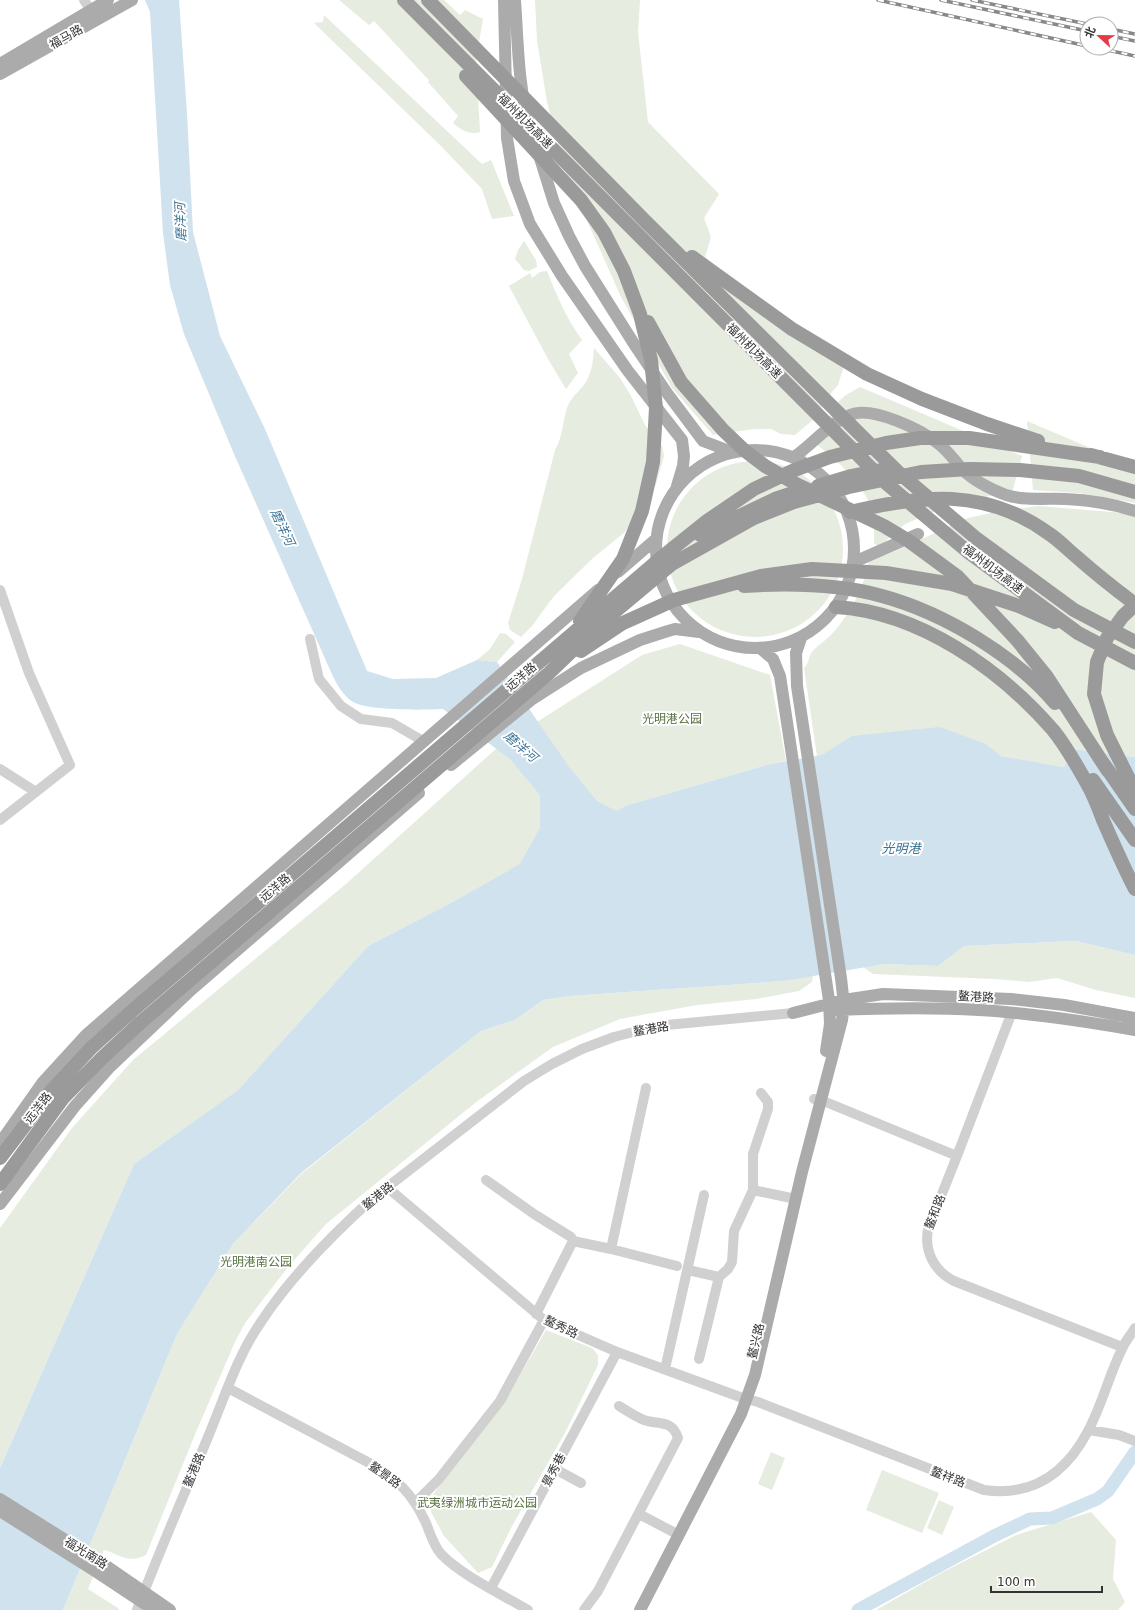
<svg xmlns="http://www.w3.org/2000/svg" width="1135" height="1610" viewBox="0 0 1135 1610" font-family="'DejaVu Sans','Noto Sans SC',sans-serif">
  <style>
    .green { fill: #e6ecdf }
    .water { fill: #cfe2ee }
    .lines { fill: none; stroke-linecap: round; stroke-linejoin: round }
    .river { stroke: #cfe2ee; stroke-width: 13 }
    .minor { stroke: #d0d0d0; stroke-width: 10 }
    .major { stroke: #ababab; stroke-width: 12 }
    .highway { stroke: #9a9a9a; stroke-width: 14 }
    .rail-casing { stroke: #888; stroke-width: 3.5 }
    .rail { stroke: #fff; stroke-width: 2; stroke-dasharray: 6; stroke-linecap: butt }
    .labels { text-anchor: middle; stroke-width: 4; stroke-linejoin: round; paint-order: stroke }
    .street-label { font-size: 12px; fill: #333; stroke: #fff }
    .park-label { font-size: 12px; fill: #56703f; stroke: #fff }
    .water-label { font-size: 13px; font-style: italic; fill: #3f7597; stroke: #fff }
  </style>
  <rect width="100%" height="100%" fill="#fff"/>
  <!-- green -->
  <path class="green" d="M339,0H444L460,15L465,10L483,19L476,59L480,132C469,135 461,130 453,123L458,116L428,82L429,80L425,76L374,21L369,25Z
    M535,0H640L638,32L648,122L719,194L704,218L711,237L705,257L735,282L846,359L838,385L832,392L814,419L795,435L781,434L771,429H754L713,435L672,388L621,297L565,171L547,102L537,40Z
    M324,15L482,164L491,160L514,216L492,219L482,189L441,146L314,23L323,22Z
    M524,241L536,260L537,267L529,271L524,270L515,259L518,250Z
    M547,271C557,296 566,318 582,340L569,354L578,373L566,389L548,359L509,286L530,273L532,278L540,272Z
    M594,348L620,378L630,394L645,425L662,446L664,456L656,484L625,532L593,558L554,596L532,626L521,637L510,630L508,623L522,579L555,450C563,437 562,423 567,408C570,399 577,393 583,386C592,375 593,361 594,348Z
    M860,387L1022,456L1012,493H1004L954,503L905,524L879,547L874,543V512L863,491L843,467L813,441L840,400L846,395Z
    M1027,421L1135,467V503L1079,493L1033,490Z
    M667 549a88 88 0 1 1 176 0a88 88 0 1 1-176 0Z
    M1038,506L1124,513L1135,517V757L1073,749L1064,767L1001,756L986,744L817,756L804,668C809,664 808,657 812,652C818,645 825,641 831,635C851,613 863,589 869,561L893,552L968,518L1000,511Z
    M500,633L506,634L515,642L497,662L477,660L490,649Z
    M680,644L770,675L786,761L770,764L625,806L449,904L368,946L238,1090L134,1164L0,1468V1228L72,1128L133,1060L346,884L498,747L642,655Z
    M1076,941L1135,955V998L1096,990L1057,978L1029,982L995,979L873,974L862,966L884,964L938,966L963,946Z
    M813,975L812,982L799,991L756,999L697,1005L620,1019L553,1047L475,1103L326,1224L288,1267L245,1323L235,1342L196,1432L146,1555C128,1564 121,1555 104,1550L88,1589L118,1608L119,1610H63L177,1334L233,1244L301,1174L481,1031L515,1020L543,1000L570,996L784,981Z
    M546,1330L592,1348L598,1355V1365L566,1431L511,1528L492,1567L478,1573L444,1536L431,1512L430,1500L444,1477L512,1389Z
    M771,1452L785,1458L772,1490L758,1484Z
    M882,1470L939,1493L922,1533L866,1510Z
    M939,1500L954,1507L942,1535L927,1528Z
    M1091,1512L1116,1540L1113,1579L1125,1602L1118,1610H876L941,1573L1016,1535Z"/>
  <!-- water -->
  <path class="water" d="M145,0H179L187,113L193,232L220,336L265,429L367,671L393,679L436,678L477,660L497,662L569,767L597,801L616,811L625,806L770,764L822,755L852,736L940,727L986,744L1001,756L1064,767L1073,749L1135,757V955L1076,941L964,946L938,966L884,964L784,981L570,996L543,1000L515,1020L481,1031L301,1173L233,1244L177,1334L63,1610H0V1468L134,1164L238,1090L368,946L449,904L520,864L540,828V795L510,759L443,709C425,710 368,711 353,702C343,696 336,683 331,672L234,454L184,334L170,285L163,233L150,12Z"/>
  <g class="lines">
    <!-- river -->
    <path class="river" d="M858,1610L994,1536L1030,1519L1052,1518L1097,1499L1108,1491L1135,1452"/>
    <!-- minor -->
    <path class="minor" d="M84,0L91,11
      M0,590L29,673L70,765L0,820
      M310,639L319,679L341,706L361,719L392,723L423,741
      M0,769L36,792
      M814,1099L821,1100L957,1156L928,1229C924,1251 934,1271 954,1281L1122,1347
      M957,1156L1012,1012
      M486,1180L534,1214L571,1237L573,1241L611,1249L677,1266
      M388,1188L544,1320L617,1352L740,1397L758,1402L984,1490C1033,1497 1066,1473 1088,1431C1102,1405 1109,1375 1122,1349C1125,1341 1131,1335 1135,1328
      M753,1190L796,1199
      M611,1249L646,1088
      M688,1270L719,1277
      M536,1314L573,1241
      M699,1359L719,1277L728,1269L732,1262L734,1231L753,1190V1154L768,1109V1102L761,1093
      M665,1369L704,1195
      M228,1388L375,1466C398,1479 413,1496 425,1521C430,1532 433,1545 441,1554C461,1575 503,1595 528,1610
      M1089,1430L1119,1435L1135,1441
      M555,1469L581,1483
      M415,1503L439,1479L500,1401L544,1320
      M639,1514L679,1535
      M491,1588L617,1352
      M137,1610C159,1552 184,1495 208,1437C224,1399 237,1356 261,1322C291,1276 331,1236 372,1199L524,1081L552,1064L582,1049L614,1037L656,1026L793,1013
      M584,1610L598,1591L678,1438C672,1419 658,1425 644,1420C636,1417 627,1411 619,1406"/>
    <!-- major -->
    <path class="major" d="M504,0L507,138L514,181L530,224L562,276L628,371L682,440L684,456L683,466L677,486
      M515,0C518,42 518,87 530,128
      M0,64L108,0
      M0,74L132,0
      M539,155L554,203L569,236L585,266L636,347L667,393L703,441L732,452
      M656 549a99 99 0 1 1 198 0a99 99 0 1 1-198 0Z
      M794,457C813,444 828,424 850,415C871,405 922,430 939,444C948,451 954,460 962,469C974,481 990,489 1006,495C1025,501 1047,498 1066,499C1089,500 1113,504 1135,511
      M854,562L918,534
      M618,572L656,539
      M761,649L773,659L780,676L829,1000L830,1024L826,1051
      M451,765L531,700L581,668L640,640L668,631L675,629L699,632
      M836,1010C883,1008 931,1007 979,1010C1031,1013 1083,1021 1135,1030
      M793,1013L844,1000L883,994L1011,999L1064,1005L1135,1018
      M0,1143L43,1082L86,1035L598,590
      M0,1204L75,1106L109,1068L191,990L419,793
      M0,1499L99,1561L170,1610
      M0,1511L95,1571L154,1610
      M640,1610L741,1414L755,1375L802,1172L842,1020L844,1005L841,978L797,686L796,653L801,638"/>
    <!-- highway -->
    <path class="highway" d="M404,0L887,484L967,551L1078,633L1135,663
      M428,0L644,220L898,472L977,539L1074,610L1135,642
      M466,76L581,200L604,232L624,271L640,314L651,360L656,408L653,462L642,511L623,559L580,621
      M692,257L792,329L867,374L922,399L987,424L1038,441
      M648,322L681,382L723,430L744,450L765,466L796,484L884,526L909,541L958,577L1017,640L1047,677L1108,771
      M1091,455L1135,467
      M818,486L851,476L881,470
      M850,512C921,495 984,487 1048,533C1059,540 1068,550 1078,558C1096,574 1115,589 1135,604
      M700,535L775,499L796,492
      M744,586C790,583 838,584 882,596C944,613 1014,655 1055,703
      M1135,605L1123,616L1107,638L1097,662L1094,694L1107,735L1135,791
      M836,607C919,612 1000,669 1053,730C1067,747 1079,769 1090,789C1095,799 1099,809 1103,820C1113,843 1123,866 1135,889
      M581,651L623,623L674,600L761,576L812,569L886,573L952,584L1019,606L1055,622
      M1103,763L1135,809
      M1093,780L1135,840
      M0,1158L52,1090L92,1047L132,1011L662,557L707,521L754,489L792,471L830,457L886,443L920,438H969L1100,457
      M0,1184L63,1098L102,1058L141,1022L549,673L599,625L672,564L754,518L794,502L849,487L921,472L970,469L1020,470L1079,476L1135,492"/>
    <!-- rail casing -->
    <g class="rail-casing">
      <path id="rail" d="M878,0L1087,46
        M941,0L1087,31
        M972,0L1087,24
        M1111,29L1135,34
        M1111,36L1135,41
        M1098,48L1135,56"/>
    </g>
    <!-- rail -->
    <use href="#rail" class="rail"/>
  </g>
  <g class="labels">
    <!-- street labels -->
    <g class="street-label">
      <text transform="translate(66 37) rotate(-29)" y="4">福马路</text>
      <text transform="translate(525 121) rotate(45)" y="4">福州机场高速</text>
      <text transform="translate(754 351) rotate(45)" y="4">福州机场高速</text>
      <text transform="translate(993 569) rotate(37)" y="4">福州机场高速</text>
      <text transform="translate(521 677) rotate(-41)" y="4">远洋路</text>
      <text transform="translate(275 888) rotate(-41)" y="4">远洋路</text>
      <text transform="translate(976 997) rotate(3)" y="4">鳌港路</text>
      <text transform="translate(651 1029) rotate(-10)" y="4">鳌港路</text>
      <text transform="translate(38 1108) rotate(-52)" y="4">远洋路</text>
      <text transform="translate(378 1196) rotate(-39)" y="4">鳌港路</text>
      <text transform="translate(935 1212) rotate(-69)" y="4">鳌和路</text>
      <text transform="translate(561 1327) rotate(25)" y="4">鳌秀路</text>
      <text transform="translate(756 1341) rotate(-77)" y="4">鳌兴路</text>
      <text transform="translate(194 1470) rotate(-67)" y="4">鳌港路</text>
      <text transform="translate(554 1470) rotate(-62)" y="4">景秀巷</text>
      <text transform="translate(385 1475) rotate(35)" y="4">鳌景路</text>
      <text transform="translate(948 1477) rotate(21)" y="4">鳌祥路</text>
      <text transform="translate(86 1553) rotate(32)" y="4">福光南路</text>
    </g>
    <!-- park labels -->
    <g class="park-label">
      <text x="672" y="723">光明港公园</text>
      <text x="256" y="1266">光明港南公园</text>
      <text x="477" y="1507">武夷绿洲城市运动公园</text>
    </g>
    <!-- water labels -->
    <g class="water-label">
      <text transform="translate(180 222) rotate(-92)" y="5">磨洋河</text>
      <text transform="translate(283 527) rotate(65)" y="5">磨洋河</text>
      <text transform="translate(521 746) rotate(41)" y="5">磨洋河</text>
      <text x="901" y="853">光明港</text>
    </g>
  </g>
  <!-- north arrow -->
  <g transform="translate(1099 36) rotate(292)"><circle r="19" fill="#ffffff" stroke="#adadad"/>
  <path d="M0-3L7 15L0 10L-7 15Z" fill="#e63946"/>
  <text y="-6" font-size="11" font-weight="bold" text-anchor="middle" fill="#333333">北</text>
  </g>
  <!-- scale -->
  <path d="M991 1586v6h111v-6" fill="none" stroke="#333333" stroke-width="2"/>
  <text x="997" y="1586" font-size="12" fill="#333333" stroke="#ffffff" stroke-width="3" paint-order="stroke">100 m</text>
</svg>
